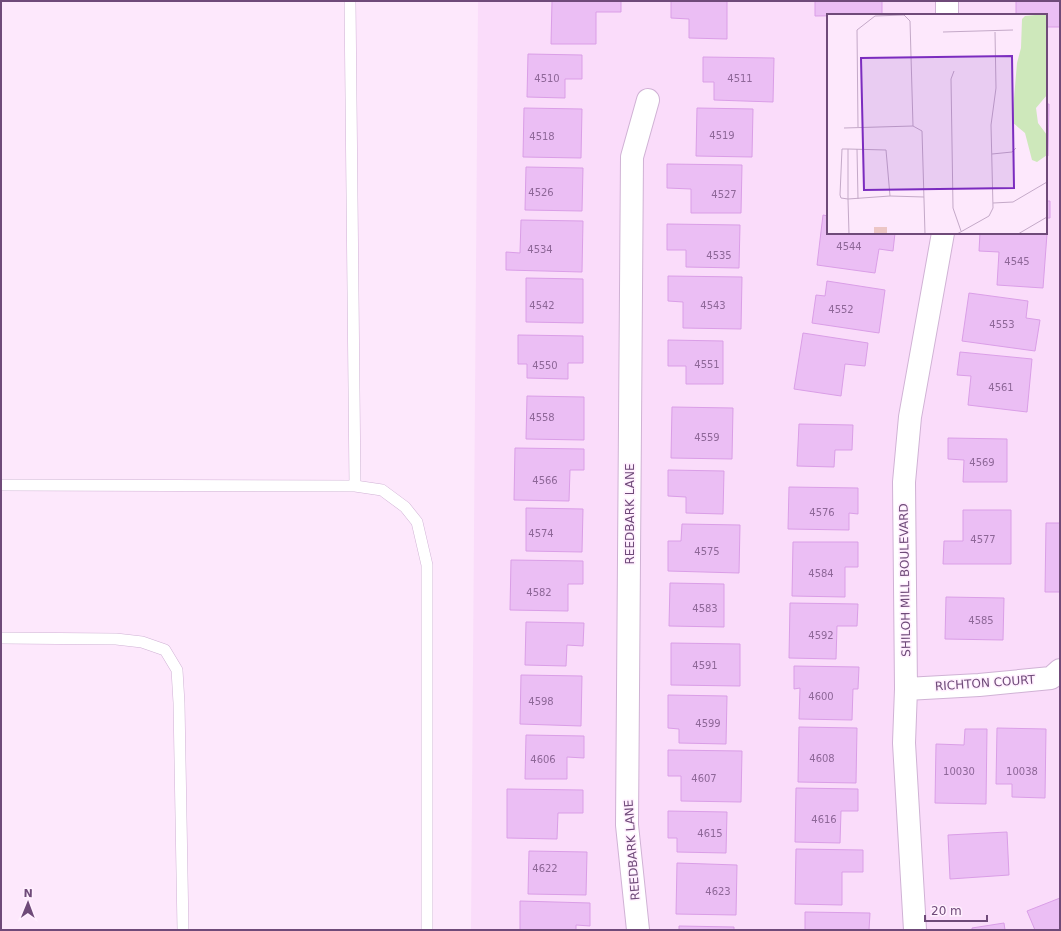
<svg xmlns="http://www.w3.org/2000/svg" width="1061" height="931" viewBox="0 0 1061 931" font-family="'DejaVu Sans',sans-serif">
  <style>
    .residential { fill: #fadcfa; fill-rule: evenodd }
    .building { fill: #ebbef4; stroke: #da9ee7 }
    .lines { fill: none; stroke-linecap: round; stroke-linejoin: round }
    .lane-casing { stroke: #d0b2d5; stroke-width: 12 }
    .street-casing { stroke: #d0b2d5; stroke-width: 24 }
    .lane { stroke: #fff; stroke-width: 11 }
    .street { stroke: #fff; stroke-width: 22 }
    .labels { text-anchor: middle; stroke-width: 3; stroke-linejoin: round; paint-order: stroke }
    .number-label { font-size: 10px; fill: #8e6798 }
    .street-label { font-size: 12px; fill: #6f4a79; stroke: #ffeffe }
    .inset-road { fill: none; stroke: #c4a9c8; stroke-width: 1 }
    .view { fill: #7b2cbf; fill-opacity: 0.15; stroke: #7b2cbf; stroke-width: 2 }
    .inset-edge { fill: none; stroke: #6f4a79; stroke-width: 2 }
  </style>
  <rect width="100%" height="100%" fill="#fde8fc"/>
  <!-- residential -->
  <path class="residential" d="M478,1H1060V930H471ZM828,15H1046V233H828Z"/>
  <!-- building -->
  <path class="building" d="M552,1H621V12H596V44H551Z
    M671,1H727V39L689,38V19L671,18Z
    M815,1H882V15L815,16Z
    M1016,1H1060V27H1046V15H1016Z
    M528,54L582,55V79H565V98L527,97Z
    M703,57L774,58L773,102L714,100V82H703Z
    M1046,104H1049L1048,156H1046Z
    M524,108L582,109L581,158L523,157Z
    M697,108L753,109L752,157L696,156Z
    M667,164L742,165L741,213H691V189L667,188Z
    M526,167L583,168L582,211L525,210Z
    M1046,201H1050V218H1046Z
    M823,215L828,216V233H895L893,251L879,249L875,273L817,265Z
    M521,220L583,221L582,272L506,270V252L520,253Z
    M667,224L740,225L739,268L686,267V250H667Z
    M980,233L1047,234L1043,288L997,285L999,252L979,251Z
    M668,276L742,277L741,329L683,328V302L668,301Z
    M526,278L583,279V323L526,322Z
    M827,281L885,290L879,333L812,323L816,295L825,296Z
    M969,293L1028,301L1026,318L1040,320L1035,351L962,341Z
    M803,333L868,343L865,366L845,364L841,396L794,389Z
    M518,335L583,336V363H568V379L527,378V364H518Z
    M668,340L723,341V384H686V366H668Z
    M960,352L1032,359L1027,412L968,405L971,376L957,375Z
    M527,396L584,397V440L526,439Z
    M672,407L733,408L732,459L671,458Z
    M799,424L853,425L852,450H835L834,467L797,466Z
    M948,438L1007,439V482H963L964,460L948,459Z
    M515,448L584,449V470H570L569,501L514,500Z
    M668,470L724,471L723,514L686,513V497L668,496Z
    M789,487L858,488V514L849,513V530L788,529Z
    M526,508L583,509L582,552L526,551Z
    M963,510H1011V564H943L944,541H963Z
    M1046,523H1060V592H1045Z
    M682,524L740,525L739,573L668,571V541H681Z
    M793,542H858V567H845V597L792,596Z
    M511,560L583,561V584H568V611L510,610Z
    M670,583L724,584V627L669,626Z
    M946,597L1004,598L1003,640L945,639Z
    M790,603L858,604L857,626H837L836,659L789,658Z
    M526,622L584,623L583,646L567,645L566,666L525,665Z
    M671,643L740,644V686L671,685Z
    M794,666L859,667L858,689H853L852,720L799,719L800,688L794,689Z
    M521,675L582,676L581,726L520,724Z
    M668,695L727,696L726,744L679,743V729L668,728Z
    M799,727L857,728L856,783L798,782Z
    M997,728L1046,729L1045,798L1012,797V784H996Z
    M965,729H987L986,804L935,803L936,744L964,745Z
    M526,735L584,736V758L567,757V779H525Z
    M668,750L742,751L741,802L681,801V776H668Z
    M796,788L858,789V811H841L840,843L795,842Z
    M507,789L583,790V813H558L557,839L507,838Z
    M668,811L727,812L726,853L677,852V838H668Z
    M1007,832L1009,875L950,879L948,835Z
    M796,849L863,850V872H842V905L795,904Z
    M529,851L587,852L586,895L528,894Z
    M677,863L737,865L736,915L676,914Z
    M1060,898V930H1035L1027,911Z
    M520,901L590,903V926L576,925V930H520Z
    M805,912L870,913L869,930H805Z
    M1004,923L1005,930H972V928Z
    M679,926L734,927V930H679Z"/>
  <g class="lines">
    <!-- lane casing -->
    <g class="lane-casing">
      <path id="lane" d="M350,1L355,486
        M1,485L355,486L382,490L405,507L417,522L427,565V930
        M1,638L116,639L142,642L165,650L177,670L179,703L183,930"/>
    </g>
    <!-- street casing -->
    <g class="street-casing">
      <path id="street" d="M947,15V1
        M906,689L979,685L1051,678L1060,670
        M638,930L627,825L632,157L648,100
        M915,930L904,743L906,689L904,482L910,417L943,233"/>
    </g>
    <!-- lane -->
    <use href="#lane" class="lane"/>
    <!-- street -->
    <use href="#street" class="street"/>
  </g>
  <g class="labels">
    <!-- number labels -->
    <g class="number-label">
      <text x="547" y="82">4510</text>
      <text x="740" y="82">4511</text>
      <text x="722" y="139">4519</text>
      <text x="542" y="140">4518</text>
      <text x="541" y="196">4526</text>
      <text x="724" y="198">4527</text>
      <text x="849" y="250">4544</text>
      <text x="540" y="253">4534</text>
      <text x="719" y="259">4535</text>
      <text x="1017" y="265">4545</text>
      <text x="542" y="309">4542</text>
      <text x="713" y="309">4543</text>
      <text x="841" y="313">4552</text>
      <text x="1002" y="328">4553</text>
      <text x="707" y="368">4551</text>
      <text x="545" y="369">4550</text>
      <text x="1001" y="391">4561</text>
      <text x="542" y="421">4558</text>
      <text x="707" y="441">4559</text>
      <text x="982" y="466">4569</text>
      <text x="545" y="484">4566</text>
      <text x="822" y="516">4576</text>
      <text x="541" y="537">4574</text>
      <text x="983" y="543">4577</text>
      <text x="707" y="555">4575</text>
      <text x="821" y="577">4584</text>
      <text x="539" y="596">4582</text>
      <text x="705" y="612">4583</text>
      <text x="981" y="624">4585</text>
      <text x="821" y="639">4592</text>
      <text x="705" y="669">4591</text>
      <text x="821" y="700">4600</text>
      <text x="541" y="705">4598</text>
      <text x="708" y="727">4599</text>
      <text x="822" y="762">4608</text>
      <text x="543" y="763">4606</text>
      <text x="959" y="775">10030</text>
      <text x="1022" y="775">10038</text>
      <text x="704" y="782">4607</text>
      <text x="824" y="823">4616</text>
      <text x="710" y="837">4615</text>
      <text x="545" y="872">4622</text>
      <text x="718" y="895">4623</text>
    </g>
    <!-- street labels -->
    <g class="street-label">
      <text transform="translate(630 514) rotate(-90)" y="4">REEDBARK LANE</text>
      <text transform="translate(905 580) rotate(-91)" y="4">SHILOH MILL BOULEVARD</text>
      <text transform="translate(985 683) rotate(-4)" y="4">RICHTON COURT</text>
      <text transform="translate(632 850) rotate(-94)" y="4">REEDBARK LANE</text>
    </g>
  </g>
  <!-- overview -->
  <g transform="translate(827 14)">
    <rect width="220" height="220" fill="#fde8fc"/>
    <path d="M47,213H60V220H47Z" fill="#ecc6c5"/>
    <path d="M218,0L220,1V81L209,94L211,109L220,121V141L210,148L205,146L198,119L185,108L190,49L194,34L195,5L198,2Z" fill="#cee8bb"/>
    <path class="inset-road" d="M116,18L186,16M127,57L124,65L126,194L134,217M31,113L30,16L48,2L77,1L83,7L86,112M17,114L86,112L95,117L98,220M15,135H21V185L14,184L13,181ZM21,135L59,136L63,182M30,135L31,185M165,140L185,138L189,134M166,189L186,188L220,168M22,220L21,185L63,182L97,183M130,220L162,202L166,194L164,111L169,74L168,18M191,220L220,203"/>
    <path class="view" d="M185,42L187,174L37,176L34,44Z"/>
    <rect width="220" height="220" class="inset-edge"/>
  </g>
  <!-- border -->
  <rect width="1061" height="931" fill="none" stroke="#6f4a79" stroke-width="4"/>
  <!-- north arrow -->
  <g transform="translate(28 903) rotate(1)" stroke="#ffeffe" stroke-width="3" paint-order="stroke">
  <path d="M0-3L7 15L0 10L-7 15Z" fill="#6f4a79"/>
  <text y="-6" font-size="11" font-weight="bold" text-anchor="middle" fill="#6f4a79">N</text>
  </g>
  <!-- scale -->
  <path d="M925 915v6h62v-6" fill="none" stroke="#6f4a79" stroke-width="2"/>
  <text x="931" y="915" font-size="12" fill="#6f4a79" stroke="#ffeffe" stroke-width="3" paint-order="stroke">20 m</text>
</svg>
